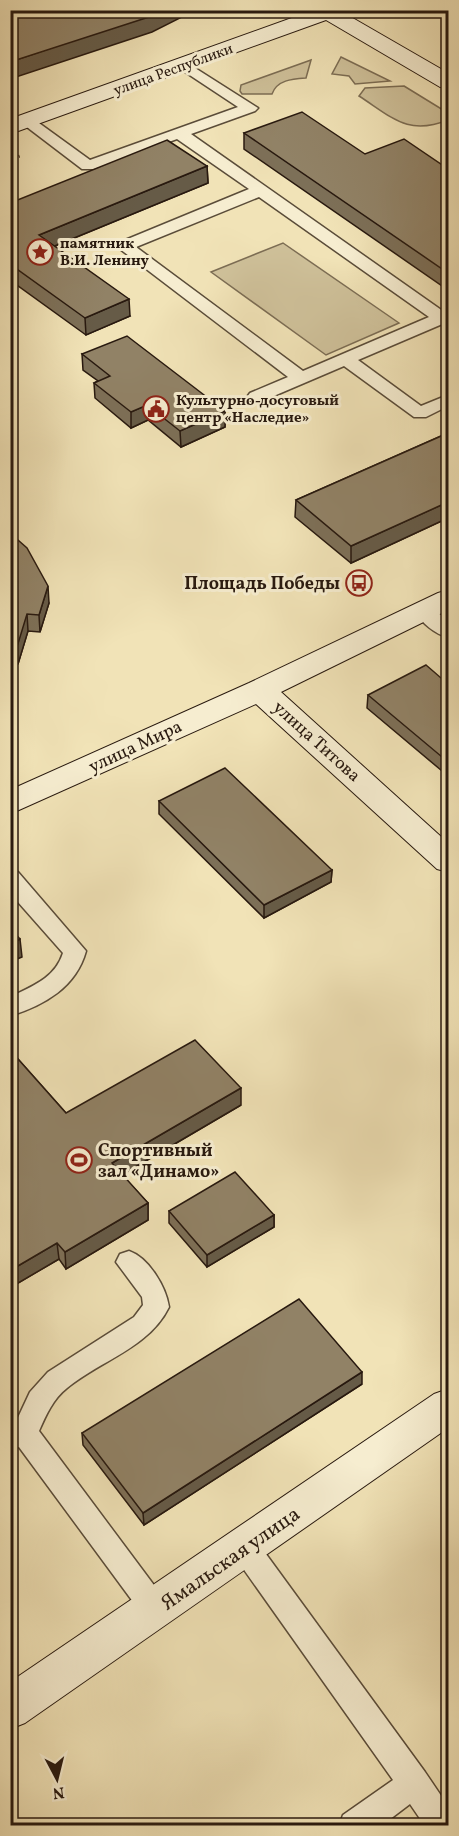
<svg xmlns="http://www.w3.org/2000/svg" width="459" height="1836" viewBox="0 0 459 1836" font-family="Vollkorn,serif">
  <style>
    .green { fill: #cfc19a; stroke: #7c6d54; stroke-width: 1.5 }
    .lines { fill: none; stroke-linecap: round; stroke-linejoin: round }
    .lane-casing { stroke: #5a4c39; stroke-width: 3 }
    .secondary-casing { stroke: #28190f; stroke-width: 2 }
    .path { stroke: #28190f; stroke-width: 3; stroke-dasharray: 1 2; stroke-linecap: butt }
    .lane { fill: #f6edd0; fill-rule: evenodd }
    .secondary { fill: #f6edd0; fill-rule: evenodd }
    .wall { fill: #7d7058; stroke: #28190f; stroke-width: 1.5 }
    .shaded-wall { fill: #665b47; stroke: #28190f; stroke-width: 1.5 }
    .building { fill: #918266; stroke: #28190f; stroke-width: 1.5 }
    .labels { text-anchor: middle; stroke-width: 6; stroke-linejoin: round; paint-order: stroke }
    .far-street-label { font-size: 15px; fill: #28190f; stroke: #f6edd0 }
    .far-poi-label { font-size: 15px; font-weight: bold; fill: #28190f; stroke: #f6edd0; text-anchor: start }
    .poi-label { font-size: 18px; font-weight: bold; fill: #28190f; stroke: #f6edd0; text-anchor: end }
    .street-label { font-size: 18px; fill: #28190f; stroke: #f6edd0 }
    .near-street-label { font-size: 21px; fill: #28190f; stroke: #f6edd0 }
  </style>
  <rect width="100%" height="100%" fill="#f1e3b7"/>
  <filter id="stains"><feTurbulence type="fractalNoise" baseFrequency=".00333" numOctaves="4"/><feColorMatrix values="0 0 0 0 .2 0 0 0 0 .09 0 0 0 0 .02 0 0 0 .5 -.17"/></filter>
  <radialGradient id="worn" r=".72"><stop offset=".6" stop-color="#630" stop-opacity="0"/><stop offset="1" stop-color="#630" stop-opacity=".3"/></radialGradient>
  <!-- green -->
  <path class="green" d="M341,57L390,81L355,84L349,76L332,74Z
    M311,60L306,78C292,79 277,80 272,94H242L240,91L241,85Z
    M404,86L448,113V120C408,136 393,118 359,96L365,88Z
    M283,243L399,323L326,355L211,272Z"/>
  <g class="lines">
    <!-- lane casing -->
    <g class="lane-casing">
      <path id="lane" d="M10,10H25L10,17Z
        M184,61L258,108L255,111L191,134L447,314V322L358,360L421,406L448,395V406L426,417H414L344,366L262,401H250L247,397L250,393L288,377L116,246L118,243L249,189L177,139L94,169H82L19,121L22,118H32L90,160L238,107L179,68L177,65ZM259,197L429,317L303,371L136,247Z
        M424,605L431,607L448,621V637C436,635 421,622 414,611L417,607Z
        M10,870L18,872L86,951C76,987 45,1005 10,1016V997C33,986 55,978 63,953L10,893Z
        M129,1251C149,1258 166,1287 169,1307C149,1348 101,1360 67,1388C53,1399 46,1415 39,1431L165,1600L169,1609L165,1618L155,1622L145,1618L19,1447L10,1448V1426L15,1424L30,1392L48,1372L134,1317L143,1305L142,1297L116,1262L120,1254Z
        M245,1535L255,1539L425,1772L448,1806V1826H425L410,1804L381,1826H339L343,1815L393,1780L235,1557L231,1548L235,1539Z"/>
    </g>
    <!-- secondary casing -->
    <g class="secondary-casing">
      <path id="secondary" d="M314,10H345L344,13L448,73V88L440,87L326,20L10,134V119Z
        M448,590V610L281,692L448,843V872L437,869L256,704L10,814V790L249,683L438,593Z
        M448,1389V1428L25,1723L10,1729V1682L434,1394Z"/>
    </g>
    <!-- path -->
    <path class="path" d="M10,159L20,156"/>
    <!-- lane -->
    <use href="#lane" class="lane"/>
    <!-- secondary -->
    <use href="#secondary" class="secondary"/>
  </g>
  <!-- wall -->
  <path class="wall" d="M244,133L448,169V290L244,149Z
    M207,166L208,183L55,246L130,316L86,335L10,280V203Z
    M82,354L225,411V427L181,447L148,420L131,428L95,398L94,383L98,381L83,370Z
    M448,433V518L351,563L295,517L296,500Z
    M10,533L49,603L40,632L28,631L18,664Z
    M448,684V776L367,708L368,695Z
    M159,801L332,870L331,882L264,918L159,814Z
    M10,1050L66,1113L241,1105L122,1175L148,1203V1220L66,1269L59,1259L13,1286L10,1283Z
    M169,1211L274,1215V1227L207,1267L169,1223Z
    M362,1384L144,1525L83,1445L82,1433Z"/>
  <!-- shaded-wall -->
  <path class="shaded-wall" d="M163,10H188L182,17L152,32L10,79V62Z
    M207,166L208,183L40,252L39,235Z
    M129,299L130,316L86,335L85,318Z
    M147,405L148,420L131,428V412Z
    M225,411V427L181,447L180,431Z
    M448,502V518L351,563V546Z
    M48,586L49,603L40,632L39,615Z
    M27,614L28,631L18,664L10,668V650Z
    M332,870L331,882L264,918V905Z
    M20,939L22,957L10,962V944Z
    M241,1088V1105L113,1180L112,1163Z
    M148,1203V1220L66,1269L65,1252Z
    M274,1215V1227L207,1267V1255Z
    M57,1243L59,1259L13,1286L11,1270Z
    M362,1372V1384L144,1525L143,1513Z"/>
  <!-- building -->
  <path class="building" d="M28,10H163L152,16L10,62V16Z
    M302,112L365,154L404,139L448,169V273L244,133Z
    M167,140L207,166L39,235L129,299L85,318L10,264V203Z
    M127,336L225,411L180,431L147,405L131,412L94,383L110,376L82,354Z
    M448,433V502L351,546L296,500Z
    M10,533L27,548L48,586L39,615L27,614L17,647L10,650Z
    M426,665L448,684V762L368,695Z
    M225,768L332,870L264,905L159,801Z
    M10,928L20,939L10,944Z
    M195,1040L241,1088L112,1163L148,1203L65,1252L57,1243L11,1270L10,1269V1050L66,1113Z
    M235,1172L274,1215L207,1255L169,1211Z
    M299,1299L362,1372L143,1513L82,1433Z"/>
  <!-- icons -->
  <defs>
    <g id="sight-ring" transform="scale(1.35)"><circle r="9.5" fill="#f6edd0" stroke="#8f2418" stroke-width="1.5"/><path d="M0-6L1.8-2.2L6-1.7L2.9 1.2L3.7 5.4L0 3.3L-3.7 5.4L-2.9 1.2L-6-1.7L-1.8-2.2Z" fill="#8f2418"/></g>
    <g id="civic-ring" transform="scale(1.35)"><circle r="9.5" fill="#f6edd0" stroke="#8f2418" stroke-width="1.5"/><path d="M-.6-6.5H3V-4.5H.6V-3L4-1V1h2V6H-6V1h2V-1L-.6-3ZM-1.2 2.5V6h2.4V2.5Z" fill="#8f2418"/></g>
    <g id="bus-ring" transform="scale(1.35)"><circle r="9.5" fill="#f6edd0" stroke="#8f2418" stroke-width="1.5"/><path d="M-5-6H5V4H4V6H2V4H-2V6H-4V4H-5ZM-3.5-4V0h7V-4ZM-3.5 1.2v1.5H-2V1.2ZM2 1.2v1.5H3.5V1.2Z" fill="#8f2418"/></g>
    <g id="stadium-ring" transform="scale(1.35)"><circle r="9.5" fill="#f6edd0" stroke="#8f2418" stroke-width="1.5"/><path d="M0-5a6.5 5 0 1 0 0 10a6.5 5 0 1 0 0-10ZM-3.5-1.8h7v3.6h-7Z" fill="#8f2418"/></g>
  </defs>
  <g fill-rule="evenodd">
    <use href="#sight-ring" x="40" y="252"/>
    <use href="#civic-ring" x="156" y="409"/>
    <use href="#bus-ring" x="359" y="583"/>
    <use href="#stadium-ring" x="79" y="1160"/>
  </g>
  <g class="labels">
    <!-- far-street labels -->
    <g class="far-street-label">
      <text transform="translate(173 69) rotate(-20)" y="5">улица Республики</text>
    </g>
    <!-- far-poi labels -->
    <g class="far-poi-label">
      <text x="60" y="248">памятник<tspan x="60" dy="17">В.И. Ленину</tspan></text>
      <text x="176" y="405">Культурно-досуговый<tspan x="176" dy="17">центр «Наследие»</tspan></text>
    </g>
    <!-- poi labels -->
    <g class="poi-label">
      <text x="340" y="589">Площадь Победы</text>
      <text x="98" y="1156" text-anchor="start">Спортивный<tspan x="98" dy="21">зал «Динамо»</tspan></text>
    </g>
    <!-- street labels -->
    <g class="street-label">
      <text transform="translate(317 741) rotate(42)" y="6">улица Титова</text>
      <text transform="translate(135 746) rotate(-25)" y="6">улица Мира</text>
    </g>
    <!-- near-street labels -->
    <g class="near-street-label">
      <text transform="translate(230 1558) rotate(-35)" y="7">Ямальская улица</text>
    </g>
  </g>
  <!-- margin -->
  <rect width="459" height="1836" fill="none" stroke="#f1e3b7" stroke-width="36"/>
  <rect x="12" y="12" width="435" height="1812" fill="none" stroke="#28190f" stroke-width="3"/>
  <rect x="18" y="18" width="423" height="1800" fill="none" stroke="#28190f" stroke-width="1.5"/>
  <!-- north arrow -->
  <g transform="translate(57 1779) rotate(173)" stroke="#f6edd0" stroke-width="4.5" paint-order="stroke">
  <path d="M0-4.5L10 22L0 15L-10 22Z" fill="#28190f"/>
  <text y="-9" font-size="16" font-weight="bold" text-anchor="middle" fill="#28190f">N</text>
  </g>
  <rect width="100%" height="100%" filter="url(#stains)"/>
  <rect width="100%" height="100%" fill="url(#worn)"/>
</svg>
